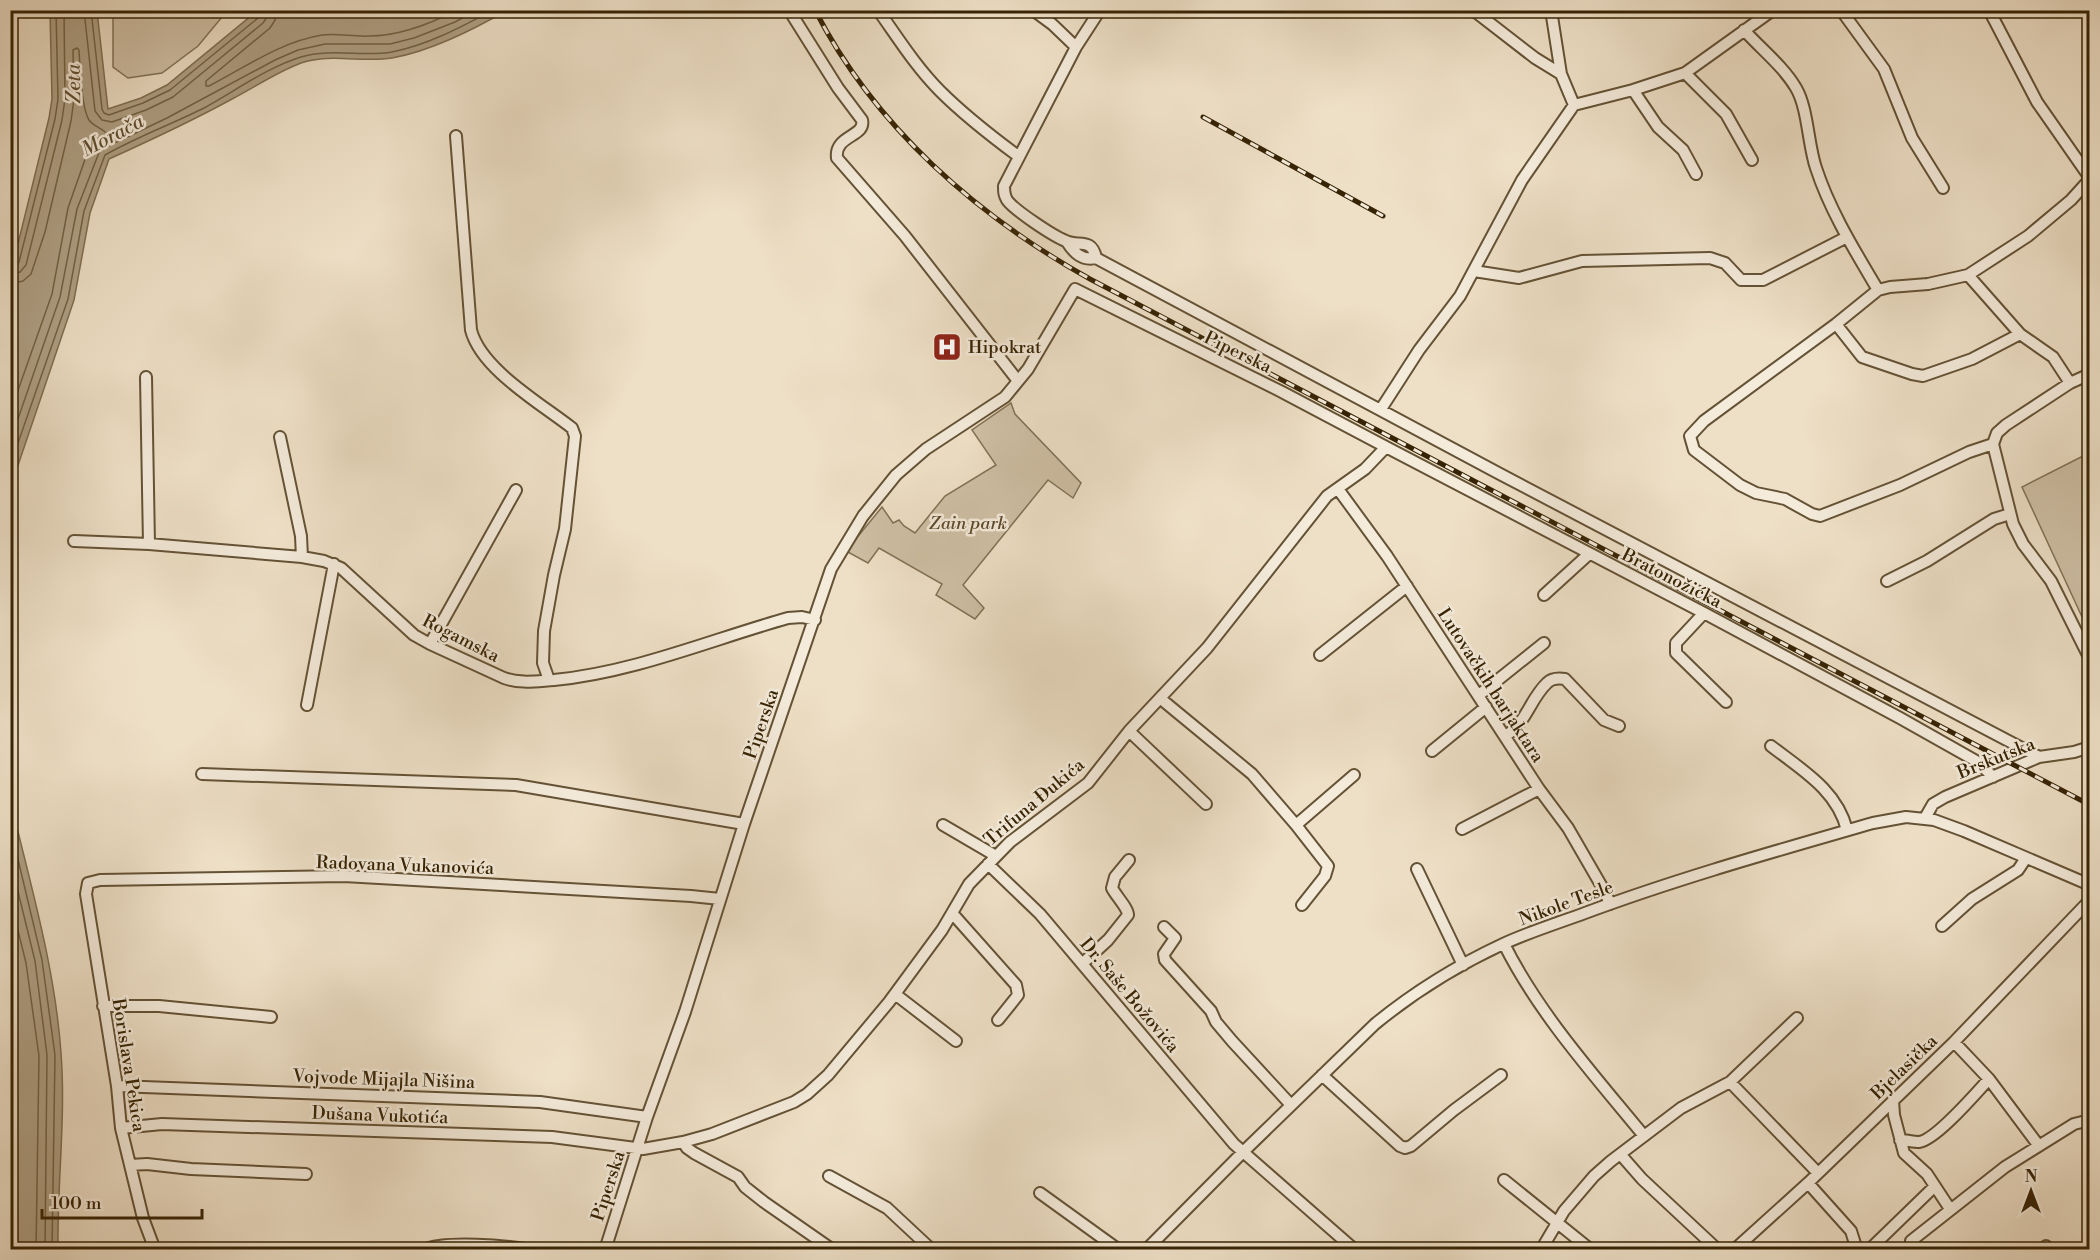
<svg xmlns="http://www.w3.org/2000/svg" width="2100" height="1260" viewBox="0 0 2100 1260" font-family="'Libre Bodoni',serif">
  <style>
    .green { fill: #cfc0a6; stroke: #827255; stroke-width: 1.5 }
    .water { fill: #afa085; stroke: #7f6e51; stroke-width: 1.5 }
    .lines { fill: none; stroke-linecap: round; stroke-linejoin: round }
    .shore { stroke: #726244; stroke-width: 1.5 }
    .minor-casing { stroke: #645235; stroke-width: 14 }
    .minor { stroke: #f4ebdb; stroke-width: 10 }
    .rail-casing { stroke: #362304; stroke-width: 5 }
    .rail { stroke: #f4ebdb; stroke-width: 3; stroke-dasharray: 9; stroke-linecap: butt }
    .labels { text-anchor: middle; stroke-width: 5; stroke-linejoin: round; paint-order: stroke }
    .poi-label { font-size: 18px; fill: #362304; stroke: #f4ebdb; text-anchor: start }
    .street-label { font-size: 18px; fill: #362304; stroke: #f4ebdb }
    .park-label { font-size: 18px; font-style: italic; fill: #5c4a2c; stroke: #f4ebdb }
    .water-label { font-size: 20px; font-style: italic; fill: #604f31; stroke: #f4ebdb }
  </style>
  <rect width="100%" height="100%" fill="#eee0c7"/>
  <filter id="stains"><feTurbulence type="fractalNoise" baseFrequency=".00333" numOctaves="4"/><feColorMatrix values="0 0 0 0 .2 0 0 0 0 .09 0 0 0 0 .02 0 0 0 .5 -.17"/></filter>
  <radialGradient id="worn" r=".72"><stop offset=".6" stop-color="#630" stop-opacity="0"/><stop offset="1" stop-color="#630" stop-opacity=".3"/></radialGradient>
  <!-- green -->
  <path class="green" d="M113,11V10L227,11L198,46L162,73L128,78L113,67Z
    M1011,403L1015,414L1081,483L1073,498L1048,480L963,585L984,608L975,619L936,595L942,584L879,548L868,563L846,551L882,507L893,523L899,520L904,526L915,533L945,496L996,465L972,430Z
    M2089,453V632L2022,487Z"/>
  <!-- water -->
  <path class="water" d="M50,11H97L108,109L141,98L167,85L257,11H506C472,30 431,51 392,58C362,63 331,53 301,63C277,72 255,87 232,99C192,121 151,140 109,159L90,213L74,300L11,486V272L49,118L52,99Z
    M10,799C30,883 55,967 61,1053C66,1118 57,1184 58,1249H11Z"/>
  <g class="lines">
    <!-- shore -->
    <path class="shore" d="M84,10L95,111L102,120L112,122L146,110L173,97L263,23L267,17L268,10
      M91,10L102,109L104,113L109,115L143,103L170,90L258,18L260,10
      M277,10L275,20L270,28L206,81V86H209C246,67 280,42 322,35C337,33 354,37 369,36C399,36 430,24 457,10
      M10,267L16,266L19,262L55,119L58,99L56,10
      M10,275L20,272L26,265L62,120L65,99L64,10
      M10,284L23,281L31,274L45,232L71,121L74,99L73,50L77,48L79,50C80,66 81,108 89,120C94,127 103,128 107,134L95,141L89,148L68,208L52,294L10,413
      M10,442L60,297L77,209L100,150L167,118L275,60L298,50L325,44H390L414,38L455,22L477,10
      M10,466L68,299L84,211L105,155C137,137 172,124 204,108C235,91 268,67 301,57C331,48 362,57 392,52C428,45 461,27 493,10
      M10,826L42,960L55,1055L52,1250
      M10,859L35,961L47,1055L45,1250
      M10,898L26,963L39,1056L36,1250"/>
    <!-- minor casing -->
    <g class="minor-casing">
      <path id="minor" d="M789,10L838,88L862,120C866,137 834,135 837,158L905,236L1018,381
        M878,10C898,38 916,67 940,91C964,115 991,136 1018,156
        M1033,10L1052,24L1076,47
        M1100,10L1076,47L1004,186C1004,192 1004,195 1007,200C1014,210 1053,236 1066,241C1078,247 1092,237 1096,258L1500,474L2039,757
        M1473,10L1535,58L1561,74
        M1551,10L1561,74L1574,105
        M1841,10L1884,69L1912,138L1943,188
        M1989,10L2037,102L2090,178
        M1744,30C1761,49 1783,66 1796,88C1808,108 1808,145 1816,168C1830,211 1855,251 1878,290
        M1685,73L1726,114L1752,160
        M1633,90L1658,127L1683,150L1696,174
        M456,136L471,330C481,369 540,403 572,428L575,436L565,529L554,575L544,631L543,663L549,680
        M1067,242C1074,253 1082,261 1096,258
        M1474,271L1519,278L1582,261L1710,258L1725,263L1741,280H1763L1847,237
        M1968,275L2020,334L2053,357L2070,383
        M1836,324L1862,357L1912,374L1923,376L1972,359L2020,334
        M2090,374L2070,383L2006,425L1997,433L1993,444L2013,524L2023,544L2051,581L2090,659
        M146,377L149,544
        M1381,409L1419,350L1460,296L1522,180L1574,105L1633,90L1685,73L1773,10
        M280,437L301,536L302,557
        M1993,444L1969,452L1900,485L1820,516L1812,514L1785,499L1756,493L1740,485L1694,450L1690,436L1704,421L1836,324L1878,290L1890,287L1928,284L1968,275L2028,236L2071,200L2090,179
        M1338,489L1387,556L1539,789L1568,828L1605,892L1610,904
        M74,541L149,544L302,557L324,561L341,568L414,635L430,644L504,678C520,684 537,681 554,680C635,672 710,640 788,618L802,617L815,620
        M1887,581L1927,561L1994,519L2010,514
        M1544,595L1589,554
        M1704,613L1676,643V653L1726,702
        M430,644L516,490
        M1320,655L1407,586
        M1479,695L1544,643
        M1161,699L1252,774L1296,825L1328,866L1325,876L1302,905
        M307,705L334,564
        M1129,731L1206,804
        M1505,736C1526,724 1530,699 1547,683C1552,678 1558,678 1565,679L1604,720L1619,726
        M1771,746C1802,770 1837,790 1847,830
        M1432,751L1486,707
        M202,774L516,785L744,824
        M1925,818L1933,804L1945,797L2039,757L2074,752L2090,747
        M943,825L996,856
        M1296,825L1354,775
        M1462,829L1539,789
        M988,864L1040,914L1234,1144L1355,1250
        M1417,869L1463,965
        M952,913L1016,985L1018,995L998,1020
        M1942,926L1972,899L2018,870L2026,858
        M1164,927L1175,938L1164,954L1165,960L1211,1011L1216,1022L1232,1041L1291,1105
        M1504,944C1539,1014 1594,1075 1644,1136
        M1083,963L1108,940L1128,915C1128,908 1116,896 1112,888L1115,877L1129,860
        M895,994L956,1041
        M103,1006H159L271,1017
        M1954,1042L1989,1079L2039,1146
        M1322,1075L1400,1146L1405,1148L1411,1146L1454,1110L1501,1075
        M1730,1082L1818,1173
        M117,1086L540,1102L647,1117
        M1893,1100L1894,1115L1904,1153L1927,1174L1950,1209
        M121,1128L162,1124L552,1137L643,1149L683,1142L712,1134L794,1102L807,1094L828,1075L889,1002L942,930L969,884L1010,842L1088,783L1129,731L1207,648L1327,496L1365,469L1386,447L1704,613L1900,718L1978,762L1993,777
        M1900,1140C1906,1140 1913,1142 1919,1142C1936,1140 1976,1093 1989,1079
        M683,1142L687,1148L694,1153L738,1177L745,1187L764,1202L833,1250
        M1621,1155L1642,1179L1718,1250
        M130,1165L147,1164L191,1169L306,1174
        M829,1176L887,1208L932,1250
        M1504,1180L1591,1250
        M1808,1183L1851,1231L1857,1250
        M1040,1193L1119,1250
        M1911,1241L2005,1167L2074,1124L2090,1120
        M2046,1246L2050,1250
        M155,1250L143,1218L121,1128L117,1086L86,894L88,883L100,880L344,876L691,896L720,899
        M423,1250C446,1240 507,1246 533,1250
        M605,1250L647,1117L685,1012L744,824L831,569L863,516L896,475L926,449L1005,397L1028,369L1075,289L1282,392L1386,447
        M1146,1250L1243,1152L1375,1024C1414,992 1458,965 1503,944C1529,932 1558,923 1585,913C1679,878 1776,851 1873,823L1906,817L1934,820L1964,831L2090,885
        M1541,1250L1564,1211L1594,1176L1611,1161L1681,1108L1730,1082L1797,1018
        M1734,1250L1808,1183L1954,1042L2090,900
        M1869,1250L1935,1186"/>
    </g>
    <!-- minor -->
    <use href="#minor" class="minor"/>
    <!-- rail casing -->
    <g class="rail-casing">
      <path id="rail" d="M815,10C875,127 977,216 1090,279L2090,805
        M1203,117L1383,216"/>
    </g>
    <!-- rail -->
    <use href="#rail" class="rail"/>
  </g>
  <!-- icons -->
  <defs>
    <g id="hospital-square" transform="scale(1.5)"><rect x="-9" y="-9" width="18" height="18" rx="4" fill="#8f2418" stroke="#f4ebdb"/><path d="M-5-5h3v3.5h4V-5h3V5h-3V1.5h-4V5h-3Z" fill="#fff"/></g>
  </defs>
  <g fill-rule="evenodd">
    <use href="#hospital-square" x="947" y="347"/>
  </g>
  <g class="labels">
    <!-- poi labels -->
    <g class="poi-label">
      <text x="968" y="353">Hipokrat</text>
    </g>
    <!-- street labels -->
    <g class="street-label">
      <text transform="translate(1238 352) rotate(26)" y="6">Piperska</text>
      <text transform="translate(1672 578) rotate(27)" y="6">Bratonožićka</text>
      <text transform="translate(461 638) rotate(27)" y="6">Rogamska</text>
      <text transform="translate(1491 685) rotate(57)" y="6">Lutovačkih barjaktara</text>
      <text transform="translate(761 724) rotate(-71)" y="6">Piperska</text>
      <text transform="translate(1996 758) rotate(-22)" y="6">Brskutska</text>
      <text transform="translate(1034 802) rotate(-40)" y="6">Trifuna Đukića</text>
      <text transform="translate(405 865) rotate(2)" y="6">Radovana Vukanovića</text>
      <text transform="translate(1566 903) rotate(-20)" y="6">Nikole Tesle</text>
      <text transform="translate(1130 995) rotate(50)" y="6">Dr. Saše Božovića</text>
      <text transform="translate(129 1065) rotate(81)" y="6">Borislava Pekica</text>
      <text transform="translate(1904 1067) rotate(-44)" y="6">Bjelasička</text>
      <text transform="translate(384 1079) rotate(2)" y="6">Vojvode Mijajla Nišina</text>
      <text transform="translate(380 1115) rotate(2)" y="6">Dušana Vukotića</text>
      <text transform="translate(608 1186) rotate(-72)" y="6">Piperska</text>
    </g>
    <!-- park labels -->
    <g class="park-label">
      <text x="968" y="529">Zain park</text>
    </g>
    <!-- water labels -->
    <g class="water-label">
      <text transform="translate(73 84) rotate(-91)" y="7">Zeta</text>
      <text transform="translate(112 135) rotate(-28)" y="7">Morača</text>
    </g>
  </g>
  <!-- margin -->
  <rect width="2100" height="1260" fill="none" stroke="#eee0c7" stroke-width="36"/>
  <rect x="12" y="12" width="2076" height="1236" fill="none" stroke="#362304" stroke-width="3"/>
  <rect x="18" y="18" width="2064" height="1224" fill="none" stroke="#362304" stroke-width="1.5"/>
  <!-- north arrow -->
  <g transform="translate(2031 1191)" stroke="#f4ebdb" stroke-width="4.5" paint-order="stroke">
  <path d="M0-4.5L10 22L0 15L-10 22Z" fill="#362304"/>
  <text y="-9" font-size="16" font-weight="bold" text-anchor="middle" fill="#362304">N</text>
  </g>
  <!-- scale -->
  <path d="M42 1209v9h160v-9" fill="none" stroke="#362304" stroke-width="3"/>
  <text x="51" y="1209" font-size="18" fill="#362304" stroke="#f4ebdb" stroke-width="4.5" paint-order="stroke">100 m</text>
  <rect width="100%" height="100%" filter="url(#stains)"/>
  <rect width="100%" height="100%" fill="url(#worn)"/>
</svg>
